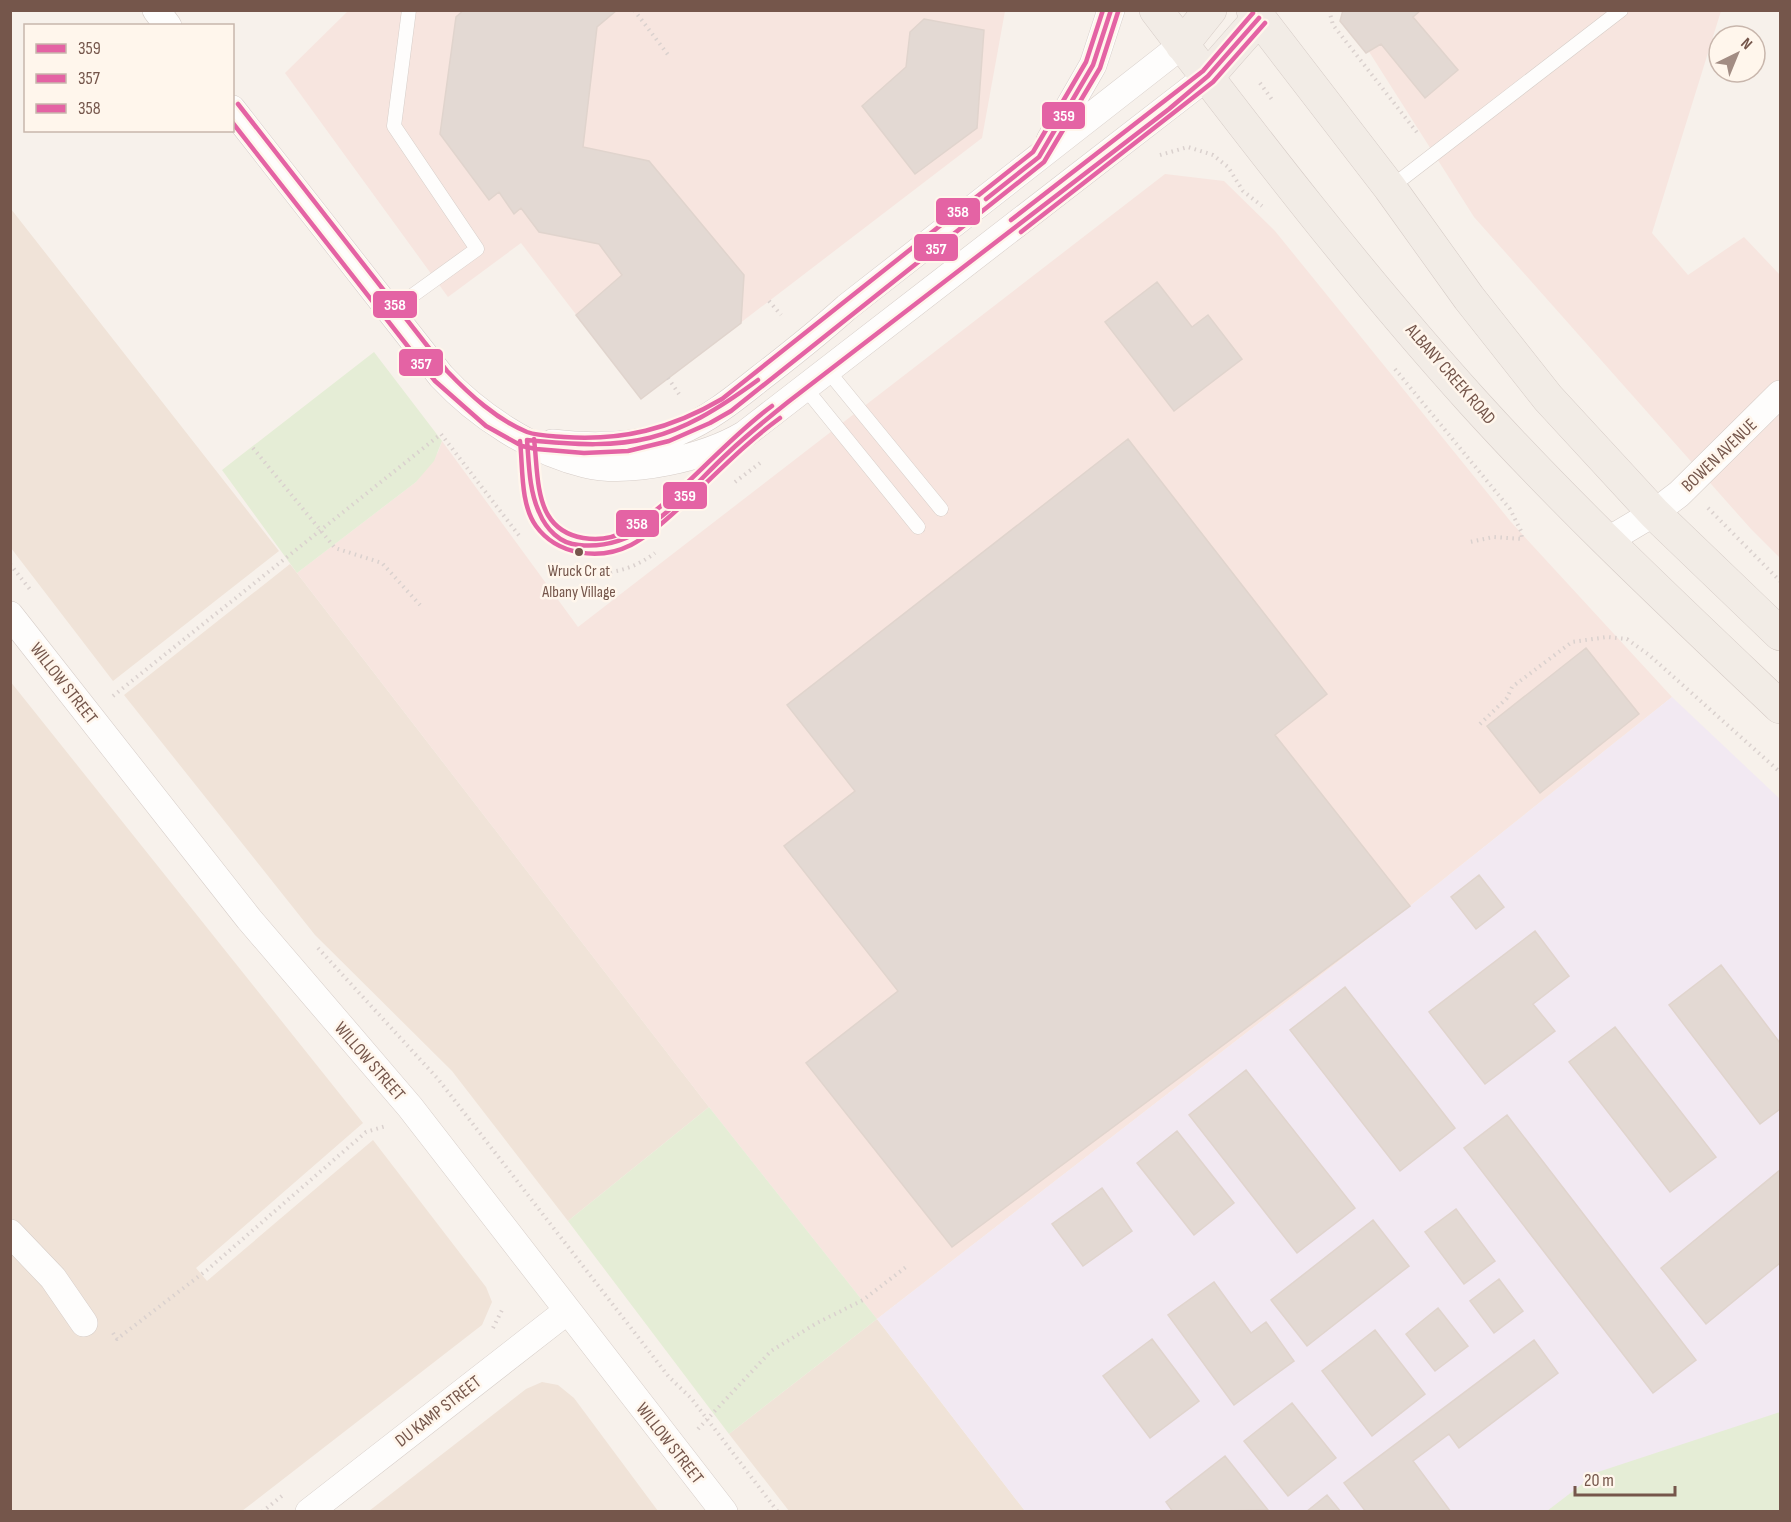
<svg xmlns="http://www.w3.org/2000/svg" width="1791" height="1522" viewBox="0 0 1791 1522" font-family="'Sofia Sans Condensed',sans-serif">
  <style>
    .residential { fill: #f0e3d8 }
    .commercial { fill: #f7e5df }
    .education { fill: #f2e9f2 }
    .green { fill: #e5edd6 }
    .building { fill: #e3d9d3; stroke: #e0d4cd; stroke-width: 1.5 }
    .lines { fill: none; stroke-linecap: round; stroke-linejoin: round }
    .service-casing { stroke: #d6cdc8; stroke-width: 15 }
    .minor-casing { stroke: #d6cdc8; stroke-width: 28 }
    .primary-casing { stroke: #d5cbc6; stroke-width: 34 }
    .path { stroke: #dad1ce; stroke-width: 4; stroke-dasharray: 1.5 4.5; stroke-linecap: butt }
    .service { stroke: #fefdfc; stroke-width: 14 }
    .minor { stroke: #fefdfc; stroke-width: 27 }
    .primary { stroke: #f2ece6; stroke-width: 33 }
    .bus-1-casing { stroke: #fff6ec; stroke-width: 9 }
    .bus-2-casing { stroke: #fff6ec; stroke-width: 9 }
    .bus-3-casing { stroke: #fff6ec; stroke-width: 9 }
    .bus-1 { stroke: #e463a4; stroke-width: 4.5 }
    .bus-2 { stroke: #e463a4; stroke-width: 4.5 }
    .bus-3 { stroke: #e463a4; stroke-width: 4.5 }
    .bus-dot { fill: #75564b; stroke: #fff6ec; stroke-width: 2 }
    .labels { text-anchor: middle; stroke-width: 5; stroke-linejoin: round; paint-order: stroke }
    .bus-label { font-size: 16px; fill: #75564b; stroke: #fff6ec }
    .street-label { font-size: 18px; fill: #75564b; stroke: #fff6ec }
    .line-badge { stroke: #fff6ec; stroke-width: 2 }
    .badge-label { font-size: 16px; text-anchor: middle; font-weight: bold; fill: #fff }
  </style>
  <rect width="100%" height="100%" fill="#f7f1eb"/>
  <!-- residential -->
  <path class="residential" d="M11,209L279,551L113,681L11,548Z
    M290,564L709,1107L568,1221L452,1071L315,935L124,695Z
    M10,681L363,1123L196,1268L207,1281L373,1140L486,1287L492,1302L482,1325L242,1511H11Z
    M877,1319L1025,1511H789L729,1434Z
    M542,1382L558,1385L574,1398L658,1511H369L526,1389Z"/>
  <!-- commercial -->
  <path class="commercial" d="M348,11H1005L982,138L641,399L521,243L448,297L285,73Z
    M1347,11H1721L1652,233L1688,275L1744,237L1780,275V558L1751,529L1474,217L1347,17Z
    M1165,174L1224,181L1275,231L1511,522L1672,697L1410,906L877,1319L709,1107L297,573L416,482L438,452L442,441L578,627Z"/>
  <!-- education -->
  <path class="education" d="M1672,697L1780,799V1511H1025L877,1319L1410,906Z"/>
  <!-- green -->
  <path class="green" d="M374,352L442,441L434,461L416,482L297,573L222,470Z
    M709,1107L877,1319L729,1434L568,1221Z
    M1780,1412V1511H1547L1598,1472Z"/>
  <!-- building -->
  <path class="building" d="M464,10H617L597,27L583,147L649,161L744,275L741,323L641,399L576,315L622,275L599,244L539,232L521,208L514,214L499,192L489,200L440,134L456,17Z
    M1343,10H1421L1413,17L1458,70L1425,98L1381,44L1366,53L1340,21Z
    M924,19L984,30L977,128L915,174L862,106L906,67L910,32Z
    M1157,282L1192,327L1208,315L1242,359L1174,411L1105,322Z
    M1128,439L1327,694L1275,735L1410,906L952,1247L806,1063L898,991L784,846L855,791L787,705Z
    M1586,648L1639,714L1540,793L1487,726Z
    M1479,875L1504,907L1476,929L1451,897Z
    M1535,931L1569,976L1533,1004L1555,1031L1485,1084L1429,1012Z
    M1721,965L1780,1043V1109L1760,1124L1669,1005Z
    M1345,987L1455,1128L1400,1171L1290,1030Z
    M1615,1027L1716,1157L1670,1192L1569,1062Z
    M1246,1070L1355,1208L1297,1253L1189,1115Z
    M1507,1115L1696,1360L1653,1393L1464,1148Z
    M1177,1131L1234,1203L1194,1235L1137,1163Z
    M1780,1170V1263L1706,1324L1661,1268Z
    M1102,1188L1132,1231L1083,1266L1052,1224Z
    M1456,1209L1495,1261L1464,1284L1425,1232Z
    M1373,1220L1409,1266L1307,1346L1271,1300Z
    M1499,1279L1523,1311L1494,1333L1470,1301Z
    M1214,1282L1251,1333L1266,1322L1294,1361L1234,1405L1168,1315Z
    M1438,1308L1468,1346L1435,1371L1406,1334Z
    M1375,1330L1425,1394L1372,1436L1322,1371Z
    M1152,1339L1199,1401L1150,1438L1103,1376Z
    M1534,1340L1558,1373L1459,1448L1449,1434L1413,1461L1451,1512H1366L1344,1483Z
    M1292,1403L1336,1458L1288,1496L1244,1441Z
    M1225,1456L1268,1510L1173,1512L1166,1502Z
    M1327,1495L1341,1512H1306Z"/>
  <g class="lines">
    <!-- service casing -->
    <g class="service-casing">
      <path id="service" d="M1390,188L1621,10
        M391,311L477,249L394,126L409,10
        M828,371L941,509
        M806,389L918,527
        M527,441C530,465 529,492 538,514C544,528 558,539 572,543C634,563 690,487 731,450"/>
    </g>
    <!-- minor casing -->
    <g class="minor-casing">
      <path id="minor" d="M156,10L168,26
        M232,109L441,376C477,415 533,452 585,464C630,475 705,458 745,434L1208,76
        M1050,140L1093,65L1111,10
        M552,443C594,448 638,447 678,432C708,420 734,399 759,379C789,356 819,332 847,307L1182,45
        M1607,541L1654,513L1679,494L1780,394
        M10,615L249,919L410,1107L724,1512
        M10,1233L53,1278L84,1323
        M309,1512L567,1311"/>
    </g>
    <!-- primary casing -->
    <g class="primary-casing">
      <path id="primary" d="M1156,10C1257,143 1361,278 1473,402C1570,509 1676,608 1780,707
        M1253,10L1390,188L1469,298L1548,398L1654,513L1780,634
        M1182,45L1210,10
        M1208,76L1259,18"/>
    </g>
    <!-- path -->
    <path class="path" d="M634,10L669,56
      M1329,10L1333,25L1419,135
      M1260,83L1273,101
      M1160,155L1188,147L1213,155L1228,167L1243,191L1262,206
      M769,301L781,315
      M1395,369L1510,509L1521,531L1522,539L1493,537L1470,542
      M668,378L679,394
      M253,448L335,548L382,563L420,605
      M735,482L760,463
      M1708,508L1780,581
      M10,564L32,592
      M569,569C600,578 630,572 655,553
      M113,696L441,434L521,538
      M1480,724L1507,698L1512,687L1572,642L1607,637L1627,639L1649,655L1780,772
      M318,948L438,1079L669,1377L691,1398L778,1512
      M493,1328L502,1310
      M113,1333L117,1339L207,1270L366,1132L386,1126
      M698,1429L771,1351L817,1323L863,1300L906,1267
      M262,1512L283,1495"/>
    <!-- service -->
    <use href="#service" class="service"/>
    <!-- minor -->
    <use href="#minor" class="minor"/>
    <!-- primary -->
    <use href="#primary" class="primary"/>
    <!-- bus-1 casing -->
    <g class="bus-1-casing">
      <path id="bus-1" d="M986,199L1039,157L1093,65L1111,10
        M527,440C529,464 529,490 539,512C546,529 560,544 579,545C644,552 686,491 729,452C748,434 768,418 788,402L1169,109L1208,76L1259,18
        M527,440C633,451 672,443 758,380"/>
    </g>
    <!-- bus-2 casing -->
    <g class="bus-2-casing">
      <path id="bus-2" d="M232,122L435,381L486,426L522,446L536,449L584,453L628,451L669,441L710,423L731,411L1044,162L1100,68L1118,12
        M1021,232L1213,82L1265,23
        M520,441C523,466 520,504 536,526C557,555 599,561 631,545C652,534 670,516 688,500C718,472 747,442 780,418"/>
    </g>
    <!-- bus-3 casing -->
    <g class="bus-3-casing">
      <path id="bus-3" d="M238,104L447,371C470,395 496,419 527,432C538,436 552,436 564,437C622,441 671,429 722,399L1033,152L1086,62L1103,10
        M1011,220L1203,71L1253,13
        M534,439C537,463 536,495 548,515C563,541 601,545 626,531C679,500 721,443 772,406"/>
    </g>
    <!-- bus-1 -->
    <use href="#bus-1" class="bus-1"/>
    <!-- bus-2 -->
    <use href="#bus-2" class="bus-2"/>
    <!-- bus-3 -->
    <use href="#bus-3" class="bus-3"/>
  </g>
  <!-- markers -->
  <circle class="bus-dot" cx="579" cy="552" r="5"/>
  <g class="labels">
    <!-- bus labels -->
    <g class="bus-label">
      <text x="579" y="576">Wruck Cr at<tspan x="579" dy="21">Albany Village</tspan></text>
    </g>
    <!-- street labels -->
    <g class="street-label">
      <text transform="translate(1451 374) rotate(49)" y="6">ALBANY CREEK ROAD</text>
      <text transform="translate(1719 455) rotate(-44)" y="6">BOWEN AVENUE</text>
      <text transform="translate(64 683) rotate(52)" y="6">WILLOW STREET</text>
      <text transform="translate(370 1061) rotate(49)" y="6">WILLOW STREET</text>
      <text transform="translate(438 1411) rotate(-38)" y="6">DU KAMP STREET</text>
      <text transform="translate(670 1443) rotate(52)" y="6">WILLOW STREET</text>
    </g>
  </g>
  <g class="line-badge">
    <rect x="1041" y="101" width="45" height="29" rx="6" fill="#e463a4"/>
    <rect x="935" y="197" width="46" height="29" rx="6" fill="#e463a4"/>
    <rect x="913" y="233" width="46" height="29" rx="6" fill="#e463a4"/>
    <rect x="372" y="290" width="46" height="29" rx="6" fill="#e463a4"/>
    <rect x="398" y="348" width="46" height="29" rx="6" fill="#e463a4"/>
    <rect x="662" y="481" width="46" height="29" rx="6" fill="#e463a4"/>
    <rect x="615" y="509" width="45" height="29" rx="6" fill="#e463a4"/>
  </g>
  <g class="badge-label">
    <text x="1064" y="121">359</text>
    <text x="958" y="217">358</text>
    <text x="936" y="254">357</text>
    <text x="395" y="310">358</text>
    <text x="421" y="369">357</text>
    <text x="685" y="501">359</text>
    <text x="637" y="529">358</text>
  </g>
  <!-- border -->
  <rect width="1791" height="1522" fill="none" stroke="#75564b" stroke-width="24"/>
  <!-- legend -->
  <rect x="24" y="24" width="210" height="108" fill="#fff6ec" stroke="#c8b6ac" stroke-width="1.5"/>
  <rect x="36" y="44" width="30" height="9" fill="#e463a4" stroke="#c8b6ac" stroke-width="1.5"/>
  <text x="78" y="54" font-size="18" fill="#75564b">359</text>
  <rect x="36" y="74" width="30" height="9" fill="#e463a4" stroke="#c8b6ac" stroke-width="1.5"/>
  <text x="78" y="84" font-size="18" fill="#75564b">357</text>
  <rect x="36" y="104" width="30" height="9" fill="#e463a4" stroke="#c8b6ac" stroke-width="1.5"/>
  <text x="78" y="114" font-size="18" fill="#75564b">358</text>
  <!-- north arrow -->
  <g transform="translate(1737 54) rotate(43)"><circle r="28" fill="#fff6ec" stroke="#c8b6ac" stroke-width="1.5"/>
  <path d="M0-4.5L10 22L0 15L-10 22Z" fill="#a28c83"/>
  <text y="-9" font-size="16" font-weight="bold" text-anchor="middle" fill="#75564b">N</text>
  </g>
  <!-- scale -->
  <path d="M1575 1486v9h100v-9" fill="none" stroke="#75564b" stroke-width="3"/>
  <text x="1584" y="1486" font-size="18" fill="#75564b" stroke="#fff6ec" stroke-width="4.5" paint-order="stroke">20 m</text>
</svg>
